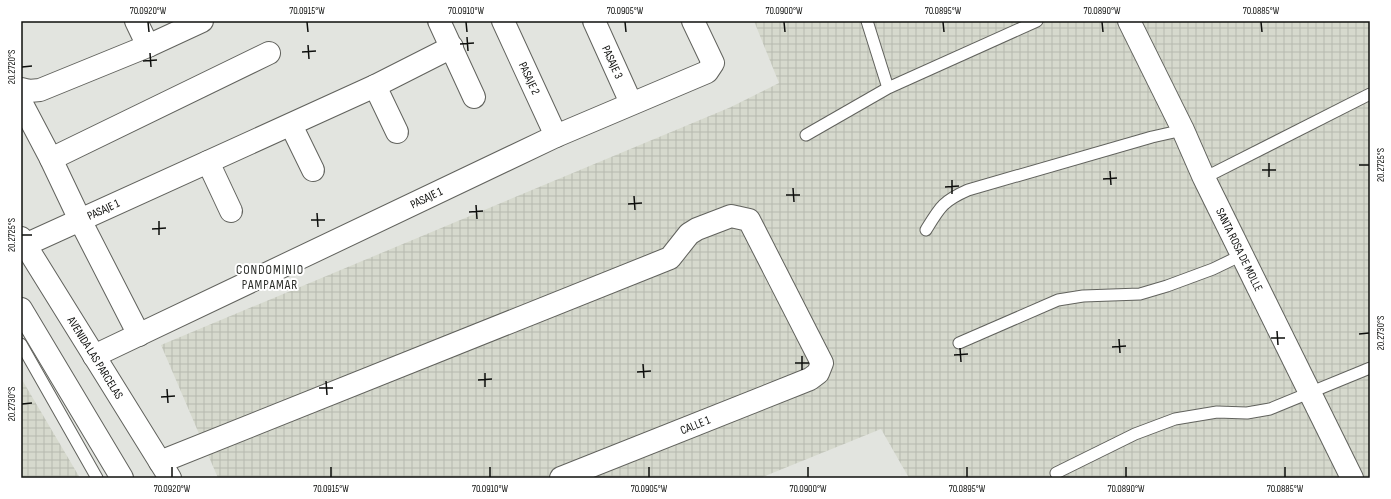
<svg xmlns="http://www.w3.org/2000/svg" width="1391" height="499" viewBox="0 0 1391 499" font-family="'Sofia Sans Condensed',sans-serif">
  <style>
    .industrial { fill: url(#industrial-grid) }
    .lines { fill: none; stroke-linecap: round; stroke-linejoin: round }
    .lane-casing { stroke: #61625d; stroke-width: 13 }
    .street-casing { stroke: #61625d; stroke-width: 24 }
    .secondary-casing { stroke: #61625d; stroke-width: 24 }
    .lane { stroke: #fff; stroke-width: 11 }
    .street { stroke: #fff; stroke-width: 22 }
    .secondary { stroke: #fff; stroke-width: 22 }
    .ticks { fill: none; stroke: #0e0f0d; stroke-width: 1.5 }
    .labels { text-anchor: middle; stroke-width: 4; stroke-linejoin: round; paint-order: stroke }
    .street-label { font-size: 12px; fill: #0e0f0d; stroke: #fff }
    .neighbourhood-label { font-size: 13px; letter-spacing: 1px; fill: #2b2d29; stroke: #fff }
    .neatline { fill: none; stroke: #0e0f0d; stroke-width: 1.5 }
    .ticks-label { font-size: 10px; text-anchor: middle; fill: #0e0f0d }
  </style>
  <defs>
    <pattern id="industrial-grid" width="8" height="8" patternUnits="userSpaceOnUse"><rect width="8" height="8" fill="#d6d9cd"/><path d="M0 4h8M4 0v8" fill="none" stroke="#b6b9af"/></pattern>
  </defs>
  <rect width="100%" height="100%" fill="#e2e4df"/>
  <!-- industrial -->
  <path class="industrial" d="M754,21H1370V478H909L881,429L760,478H218L161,345L731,107L779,83Z
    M21,378L80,478H21Z"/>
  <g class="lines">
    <!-- lane casing -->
    <g class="lane-casing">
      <path id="lane" d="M867,21L888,88L1037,21
        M806,135L888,88
        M1204,178L1370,94
        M926,230C940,207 943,201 968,190L1152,137L1183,130
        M959,343L1058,300L1083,296L1140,294L1167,286L1213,269L1242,255
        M21,344L97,478
        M1056,473L1135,434L1175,419L1217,412L1247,413L1270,409L1370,368"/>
    </g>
    <!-- street casing -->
    <g class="street-casing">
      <g id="street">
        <path d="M136,21L148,46"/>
        <path d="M439,21L474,97"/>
        <path id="s1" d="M503,21L556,136"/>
        <path id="s2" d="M594,21L631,103"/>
        <path id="s3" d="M1129,21L1183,130L1204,178L1352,478"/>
        <path d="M375,86L397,132"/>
        <path d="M21,89L29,91L40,90L148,46L202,21"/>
        <path d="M21,102L51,159L269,53"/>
        <path d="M291,125L313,170"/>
        <path d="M51,159L80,220L139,335"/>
        <path d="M208,162L231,211"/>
        <path id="s4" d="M25,245L375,86L452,47"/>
        <path id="s5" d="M94,356L556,136L707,72L713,63L693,21"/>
        <path d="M160,462L670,258L689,234L697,229L731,216L749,220L822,363L818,373L810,379L561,478"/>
      </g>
    </g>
    <!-- secondary casing -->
    <g class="secondary-casing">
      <g id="secondary">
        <path id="s6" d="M21,238L170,478"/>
        <path d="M21,309L122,478"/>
      </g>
    </g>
    <!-- lane -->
    <use href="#lane" class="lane"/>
    <!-- street -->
    <use href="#street" class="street"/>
    <!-- secondary -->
    <use href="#secondary" class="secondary"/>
  </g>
  <!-- ticks -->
  <path class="ticks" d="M148,22L149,32M307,22L308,32M466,22L467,32M625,22L626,32M784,22L785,32M943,22L944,32M1102,22L1103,32M1261,22L1262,32M467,37L468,51M460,44L474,43M308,45L309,59M302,52L316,51M150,53L151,67M143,61L157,60M22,67L32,66M1269,163V177M1359,165H1369M1262,170H1276M1110,171L1111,185M1103,179L1117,178M952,180V194M945,187L959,186M793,188L794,202M786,195H800M634,196L635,210M628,204L642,203M476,205L477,219M469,212L483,211M317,213L318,227M311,220H325M159,221V235M152,229L166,228M22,235H32M1277,331L1278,345M1359,334L1369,333M1271,338H1285M1119,339L1120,353M1112,347L1126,346M960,348L961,362M954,355L968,354M802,356V370M795,363H809M643,364L644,378M637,372L651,371M485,373V387M478,380L492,379M326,381L327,395M319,388H333M167,389L168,403M161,397L175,396M22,404L32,403M172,467V477M331,467V477M490,467V477M649,467V477M808,467V477M967,467V477M1126,467V477M1285,467V477"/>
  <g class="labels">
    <!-- street labels -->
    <g class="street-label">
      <text dy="4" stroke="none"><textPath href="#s2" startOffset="45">PASAJE 3</textPath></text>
      <text dy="4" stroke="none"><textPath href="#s1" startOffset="63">PASAJE 2</textPath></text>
      <text dy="4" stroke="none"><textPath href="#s5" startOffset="368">PASAJE 1</textPath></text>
      <text dy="4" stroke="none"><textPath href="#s4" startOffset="86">PASAJE 1</textPath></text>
      <text dy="4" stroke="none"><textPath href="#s3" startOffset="254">SANTA ROSA DE MOLLE</textPath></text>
      <text dy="4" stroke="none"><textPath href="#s6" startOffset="141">AVENIDA LAS PARCELAS</textPath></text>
      <text transform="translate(695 425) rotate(-22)" y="4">CALLE 1</text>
    </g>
    <!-- neighbourhood labels -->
    <g class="neighbourhood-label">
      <text x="270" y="274">CONDOMINIO<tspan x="270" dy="15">PAMPAMAR</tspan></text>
    </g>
  </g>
  <!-- border -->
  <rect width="1391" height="499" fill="none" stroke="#ffffff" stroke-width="44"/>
  <rect x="22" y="22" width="1347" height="455" class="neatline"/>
  <g class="ticks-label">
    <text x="148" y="14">70.0920°W</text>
    <text x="307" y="14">70.0915°W</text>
    <text x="466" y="14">70.0910°W</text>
    <text x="625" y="14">70.0905°W</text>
    <text x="784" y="14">70.0900°W</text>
    <text x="943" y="14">70.0895°W</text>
    <text x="1102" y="14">70.0890°W</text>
    <text x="1261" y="14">70.0885°W</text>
    <text transform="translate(11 67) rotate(-90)" y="4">20.2720°S</text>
    <text transform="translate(1380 165) rotate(-90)" y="4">20.2725°S</text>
    <text transform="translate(11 235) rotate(-90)" y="4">20.2725°S</text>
    <text transform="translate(1380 333) rotate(-90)" y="4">20.2730°S</text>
    <text transform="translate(11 404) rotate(-90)" y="4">20.2730°S</text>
    <text x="172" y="492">70.0920°W</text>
    <text x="331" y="492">70.0915°W</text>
    <text x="490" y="492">70.0910°W</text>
    <text x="649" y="492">70.0905°W</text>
    <text x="808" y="492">70.0900°W</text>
    <text x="967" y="492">70.0895°W</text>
    <text x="1126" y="492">70.0890°W</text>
    <text x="1285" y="492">70.0885°W</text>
  </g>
</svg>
